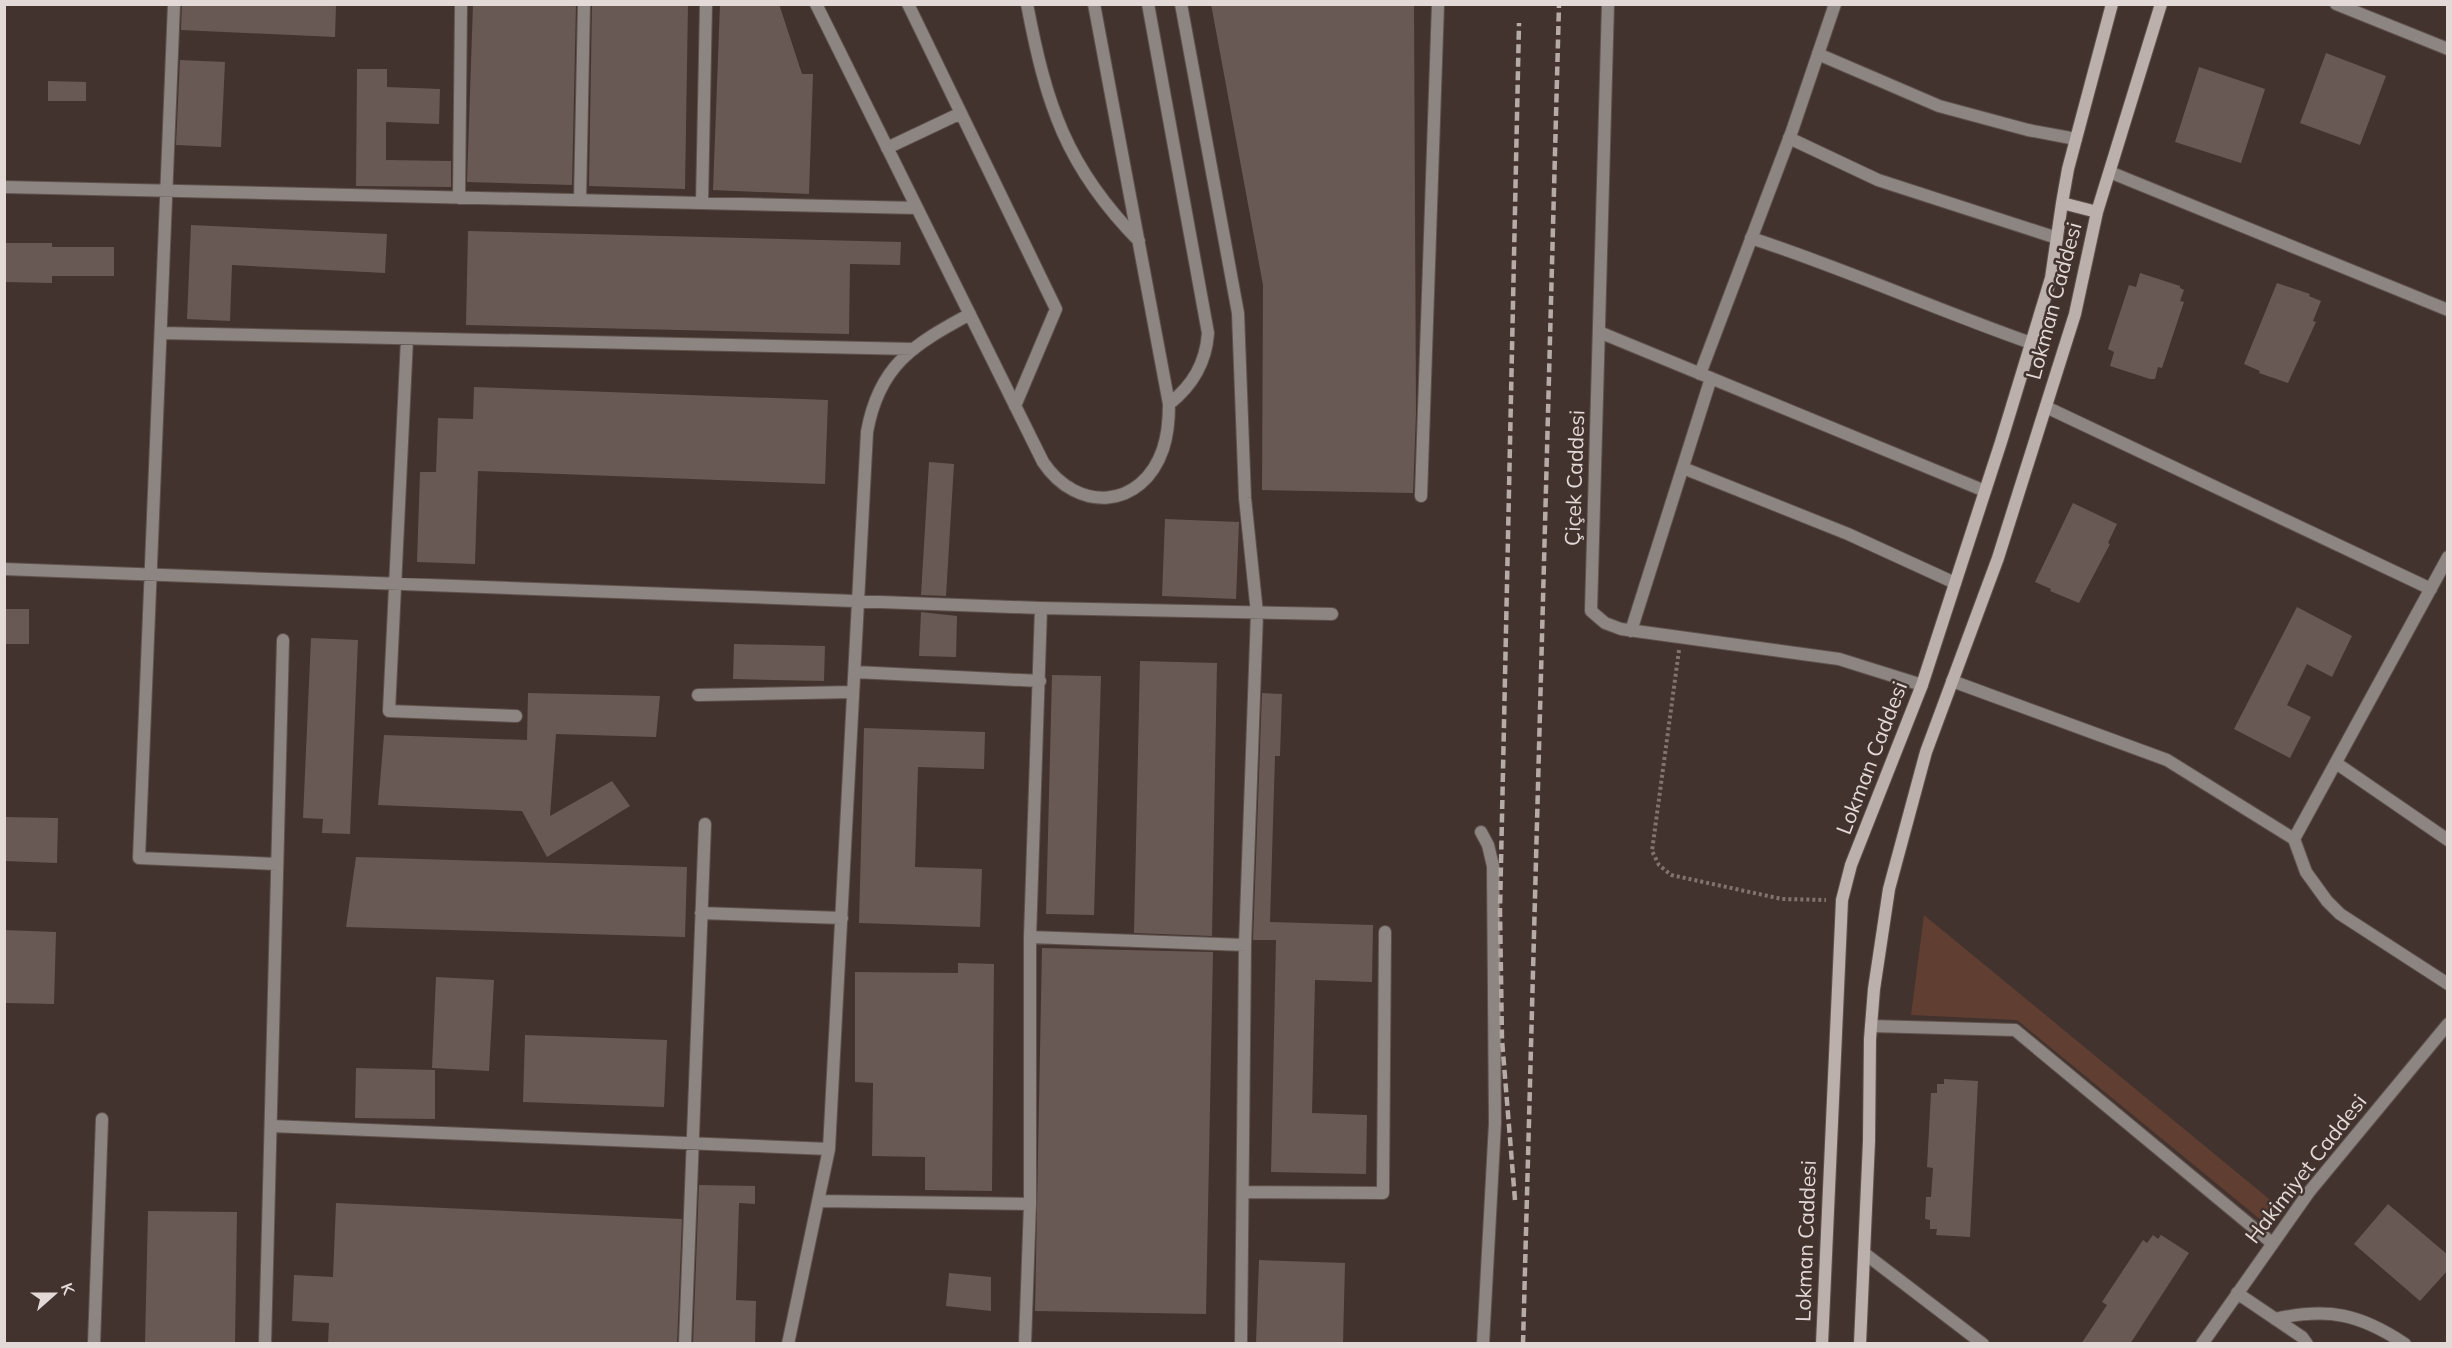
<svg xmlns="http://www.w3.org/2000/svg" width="2452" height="1348" viewBox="0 0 2452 1348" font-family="Mulish,sans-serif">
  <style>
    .green { fill: #613e32 }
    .building { fill: #695954 }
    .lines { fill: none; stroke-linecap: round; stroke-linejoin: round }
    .lane-casing { stroke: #5f514c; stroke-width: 14 }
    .street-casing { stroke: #5f514c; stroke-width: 14 }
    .secondary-casing { stroke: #5f514c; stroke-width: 14 }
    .path { stroke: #81746f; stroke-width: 4; stroke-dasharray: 3 3; stroke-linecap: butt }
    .lane { stroke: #8c8582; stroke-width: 12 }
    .street { stroke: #8c8582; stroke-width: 12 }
    .secondary { stroke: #bcb0ac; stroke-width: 12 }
    .rail { stroke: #b7aba8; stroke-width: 4.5; stroke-dasharray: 9 4.5; stroke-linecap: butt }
    .labels { text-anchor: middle; stroke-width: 5; stroke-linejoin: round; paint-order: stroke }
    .street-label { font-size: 21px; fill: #e3d9d6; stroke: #42332e }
  </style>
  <rect width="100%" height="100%" fill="#42332e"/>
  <!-- green -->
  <path class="green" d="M1924,915L2274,1203L2261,1220L2017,1020L1911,1015Z"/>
  <!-- building -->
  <path class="building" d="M182,4H336L335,37L181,30Z
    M473,4H576L572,185L467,182Z
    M592,4H688L685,189L589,186Z
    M720,4H779L802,74H813L809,194L713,190Z
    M1211,4H1414L1416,413L1413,493L1262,490L1263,285Z
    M2326,53L2386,76L2360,145L2300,123Z
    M180,60L225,62L221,147L176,145Z
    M2199,67L2265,89L2241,163L2175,142Z
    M357,69H387V87L440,89L439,124L386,122V160L451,161V187L356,186Z
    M48,81L86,82V101H48Z
    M191,225L387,234L385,273L232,265L230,321L187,319Z
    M468,231L901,242L900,265L850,264L849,334L466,325Z
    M4,243H52V247H114V276H52V283L4,282Z
    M2140,273L2180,286V288L2184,290L2180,301L2184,302L2162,368L2158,367L2155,379H2150L2110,366L2114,352L2108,349L2129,285L2136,287Z
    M2277,283L2310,294L2309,296L2321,301L2313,321L2316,322L2288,383L2259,373L2260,371L2244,364Z
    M474,387L828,400L825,484L478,471L475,564L417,562L420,472H436L438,418L473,419Z
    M929,462L954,464L946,596L921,595Z
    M2073,503L2117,524L2108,543L2110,544L2079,603L2050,591L2051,589L2035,582Z
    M1165,519L1239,522L1236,599L1162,596Z
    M2297,607L2352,636L2332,677L2307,664L2287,705L2311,717L2290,758L2234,729Z
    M4,609H29V644H4Z
    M921,612L957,616L956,657L919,656Z
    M311,638L358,640L350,834L322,833L323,819L303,818Z
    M734,644L825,646L824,681L733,679Z
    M1140,661L1217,663L1212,936L1134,933Z
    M1052,675L1101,676L1094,915L1046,914Z
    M528,693L660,696L656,737L556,734L550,816L612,781L630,806L547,857L522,811L378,805L384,735L527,740Z
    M1262,693L1282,694L1280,756H1275L1270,922L1373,925L1372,982L1315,980L1312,1113L1367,1115L1366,1174L1271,1172L1276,940H1253Z
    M864,728L985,732L984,769L918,767L915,867L982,869L980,927L859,923Z
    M4,817L58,818L57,863L4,861Z
    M356,857L687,867L685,937L346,927Z
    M4,930L56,932L54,1004L4,1003Z
    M1042,948L1213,952L1206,1314L1035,1311Z
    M958,963L994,964L992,1191L925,1190V1157L872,1156L873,1083L855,1082V972L958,973Z
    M436,977L494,980L489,1071L432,1068Z
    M525,1035L667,1040L664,1107L523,1102Z
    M356,1068L435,1070V1119L355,1118Z
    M1944,1079L1978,1081L1970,1237L1936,1235L1937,1229H1930V1220L1925,1219L1926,1197H1931L1933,1168L1927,1167L1931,1093H1937V1084H1944Z
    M699,1185L755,1186V1204L739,1203L736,1300L756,1301L755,1344H693Z
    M336,1203L682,1219L677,1344H328L329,1323L292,1321L294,1275L333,1277Z
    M2388,1204L2448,1255V1270L2420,1301L2354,1244Z
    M148,1211L237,1212L235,1344H145Z
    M2153,1235L2158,1239L2161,1235L2189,1253L2130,1344H2081L2107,1305L2102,1302L2143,1240L2147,1243Z
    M1259,1260L1345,1263L1343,1344H1256Z
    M949,1273L991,1277V1311L946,1306Z"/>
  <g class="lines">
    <!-- lane casing -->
    <g class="lane-casing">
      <path id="lane" d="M174,4L139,858L277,864
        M816,4L1043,462C1077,513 1142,510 1163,449C1168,434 1169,419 1169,404L1094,4
        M908,4L1056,309L1015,406
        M1027,4C1046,104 1066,167 1139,241
        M1148,4L1208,333C1206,363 1193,385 1169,404
        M1181,4L1238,313L1245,498L1257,613L1245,945L1241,1344
        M1818,54L1939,106L2028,130L2076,139
        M1789,138L1878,180L2057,238
        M887,148L961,113
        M4,187L917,208
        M459,198L461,4
        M580,200L584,4
        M702,203L706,4
        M1751,238C1846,269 1937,310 2031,343
        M161,333L914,349
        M407,339L389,711L516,716
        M1421,496L1438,4
        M4,569L1041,608L1332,614
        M855,672L1040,681
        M698,695L853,692
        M2336,763L2448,840
        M1481,832L1488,845L1493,866L1495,1123L1483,1344
        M701,913L842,918
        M1030,937L1245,945
        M271,1126L829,1149
        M1244,1192L1383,1193L1385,932
        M818,1201L1030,1204
        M94,1344L102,1119
        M265,1344L283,640
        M685,1344L705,824
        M788,1344L829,1149L867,432C879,365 913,345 970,314
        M1025,1344L1030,1204V937L1041,608"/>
    </g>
    <!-- street casing -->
    <g class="street-casing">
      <path id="street" d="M1608,4L1591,611L1605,623L1621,629L1839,659L1922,685
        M2336,4L2448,49
        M2112,173L2448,310
        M1599,332L1985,491
        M1700,374L1792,131L1835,4
        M2046,407L2431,589
        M1683,468L1848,534L1955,583
        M1631,631L1711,378
        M1952,681L2167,760L2294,839L2306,872L2327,901L2340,914L2448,984
        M2294,839L2448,557
        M1871,1026L2015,1030L2272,1243
        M1864,1253L1983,1344
        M2237,1293L2302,1337L2307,1344
        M2275,1319C2328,1307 2360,1314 2405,1344
        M2202,1344L2309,1192L2448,1024"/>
    </g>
    <!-- secondary casing -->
    <g class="secondary-casing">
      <path id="secondary" d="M2112,4L2068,169L2062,203L2097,212L2161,4
        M1822,1344L1842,900L1851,865L1922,685L2001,442L2051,278L2062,203
        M1860,1344L1869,1141L1870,1039L1874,989L1889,889L1926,752L1998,558L2075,314L2097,212"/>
    </g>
    <!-- path -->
    <path class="path" d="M1679,650L1652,851L1659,865L1671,875L1782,899L1826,900"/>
    <!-- lane -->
    <use href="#lane" class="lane"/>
    <!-- street -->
    <use href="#street" class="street"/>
    <!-- secondary -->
    <use href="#secondary" class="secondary"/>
    <!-- rail -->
    <path class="rail" d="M1515,1200L1502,1040L1500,911L1519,23
      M1523,1344L1559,4"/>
  </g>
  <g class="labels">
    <!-- street labels -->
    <g class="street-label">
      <text transform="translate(2054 301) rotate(-75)" y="7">Lokman Caddesi</text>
      <text transform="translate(1575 478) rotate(-88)" y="7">Çiçek Caddesi</text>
      <text transform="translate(1872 758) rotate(-69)" y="7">Lokman Caddesi</text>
      <text transform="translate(2306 1169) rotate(-52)" y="7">Hakimiyet Caddesi</text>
      <text transform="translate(1806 1241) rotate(-88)" y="7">Lokman Caddesi</text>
    </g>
  </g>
  <!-- border -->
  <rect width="2452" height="1348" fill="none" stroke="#e3d9d6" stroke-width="12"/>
  <!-- north arrow -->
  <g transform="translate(54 1294) rotate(69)" stroke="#42332e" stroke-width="4.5" paint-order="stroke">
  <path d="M0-4.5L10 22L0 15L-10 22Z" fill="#e3d9d6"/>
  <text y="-9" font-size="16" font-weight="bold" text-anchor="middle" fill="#e3d9d6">K</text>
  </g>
</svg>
